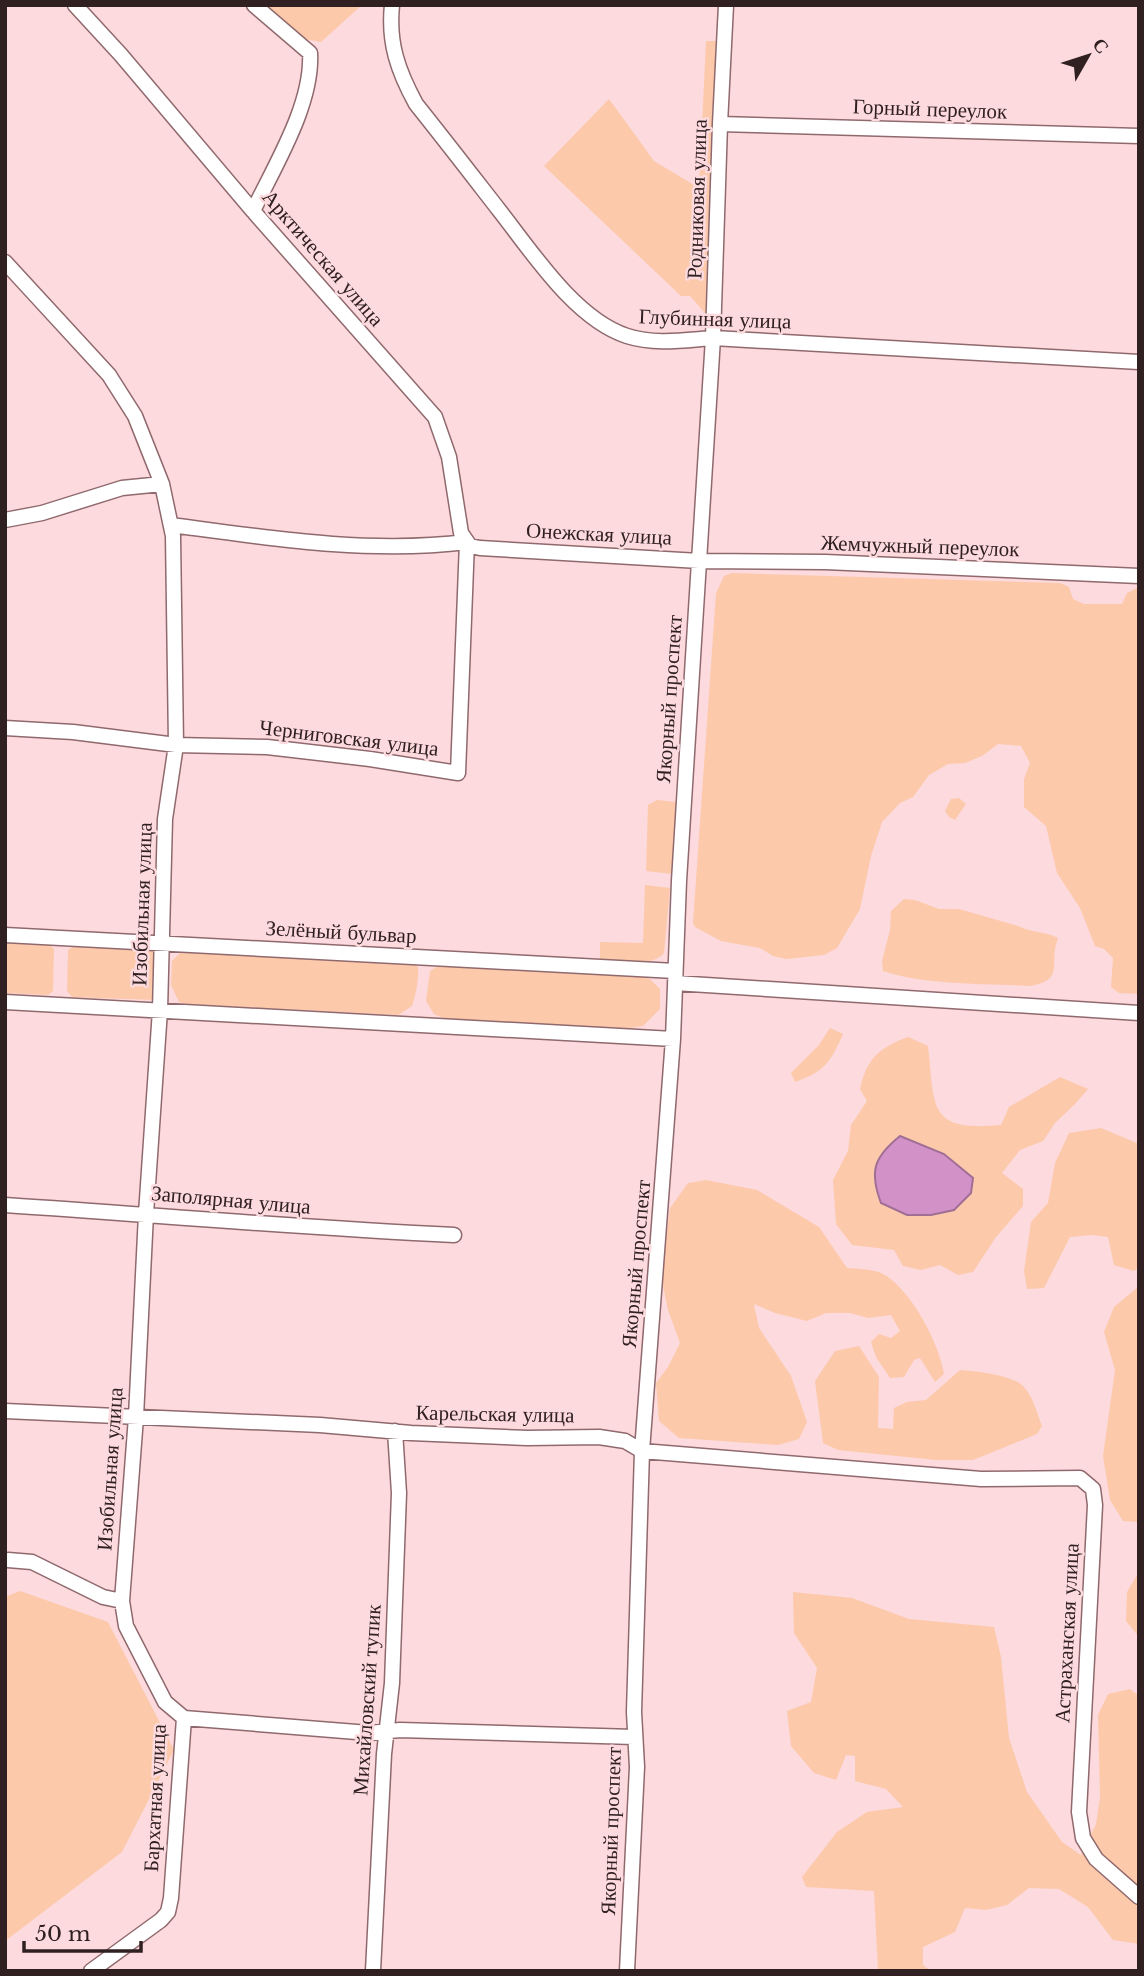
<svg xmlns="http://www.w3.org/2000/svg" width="1144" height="1976" viewBox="0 0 1144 1976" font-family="'Libre Baskerville',serif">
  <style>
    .green { fill: #fcc9ab }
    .water { fill: #d291c7; stroke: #a16f96; stroke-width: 2 }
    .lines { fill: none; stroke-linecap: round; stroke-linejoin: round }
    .minor-casing { stroke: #8f696d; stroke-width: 17 }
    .minor { stroke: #fff; stroke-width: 14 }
    .labels { text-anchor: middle; stroke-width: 5; stroke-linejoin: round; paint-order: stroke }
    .street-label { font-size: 21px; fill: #302022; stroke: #fddadd }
  </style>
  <rect width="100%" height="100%" fill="#fddadd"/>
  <!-- green -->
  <path class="green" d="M260,5H362L321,42L299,38Z
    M706,41H716L706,314L690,296H681L544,166L609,99L654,161L699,188Z
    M732,573L1060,583L1069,587L1073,599L1084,604H1122L1127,593L1139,587V994L1119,993L1111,987L1113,958L1104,949L1095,946L1080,908L1057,873L1046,826L1024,807V779L1030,763L1021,746L998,744L982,756L965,763L948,764L929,775L913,797L900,803L882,822L871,856L860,909L837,948L824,955L786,959L773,956L760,948L721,941L695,927L693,923L716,593L724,576Z
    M959,798L966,804L955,820L949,817L945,811L951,799Z
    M657,800L676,802L672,874L646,871L648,805Z
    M645,885L670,888L664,953C650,969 619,961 600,960V942L643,943Z
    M904,899L915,900L939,909H959L1018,926C1031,933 1045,931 1058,938C1048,964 1066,979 1031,986C983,983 929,986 883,971L882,961L890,930L891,911Z
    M5,942L50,945L54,949L53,991L48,995L5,993Z
    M75,945L156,948L154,1000L72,997L67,991L68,950Z
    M186,951L414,964L418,967C419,980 416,993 412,1006L398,1015L186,1004L179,1002L171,985L172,961L180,953Z
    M441,964L643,977L650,979L660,989V1009L643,1026L618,1030L443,1018L434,1014L426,1001L430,971Z
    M830,1028L843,1034C830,1063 825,1071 795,1082L791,1073L819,1045Z
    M908,1037L928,1046C935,1107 927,1132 1001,1125L1009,1107L1060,1077L1088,1089L1075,1104L1055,1123L1043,1141L1020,1150L1002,1173L1023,1189V1206L996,1237L973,1272L958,1275L940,1265L921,1270L903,1266L894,1250L852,1245L836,1224L833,1180L848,1151L851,1125L867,1101L860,1089C867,1058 879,1048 908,1037Z
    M1101,1128L1139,1144V1267L1134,1271L1114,1265L1108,1237L1092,1235L1070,1237L1044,1288L1027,1289L1024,1271L1031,1222L1048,1203L1055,1163L1069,1133Z
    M706,1180L757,1190L819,1227L847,1268C858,1269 875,1269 885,1275C912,1292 939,1343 944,1374L935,1382L920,1358L914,1360L904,1377L890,1378L876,1357L871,1342L879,1334L891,1338L900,1331L891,1315L868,1318L850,1313H826L807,1321L775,1313L754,1304L759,1328L791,1376L807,1422L799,1439L778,1445L679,1438L659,1421L656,1383L668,1367L680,1343L668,1310L661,1276L670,1208L688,1183Z
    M1139,1286V1637L1126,1621L1127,1592L1137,1575V1522L1123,1521L1110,1500L1103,1456L1115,1370L1104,1332L1114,1307Z
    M859,1346L879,1377L878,1428L893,1429L894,1408L907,1402L926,1400L960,1370C975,1371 1012,1375 1023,1386C1033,1396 1037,1413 1042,1426L1037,1434L973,1460H936L838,1450L823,1443L815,1381L835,1351Z
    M20,1591L108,1622L174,1750L122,1852L5,1941V1597Z
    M793,1592L852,1598L909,1619L994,1627L1001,1657L1009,1738L1027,1792L1062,1842L1081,1855L1096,1824L1100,1797L1098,1715L1108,1694L1130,1689L1139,1696V1944L1113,1940L1088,1907L1059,1889L1029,1888L1007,1905L986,1910L965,1908L955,1932L923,1947V1965L931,1971H878L874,1891L806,1887L802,1877L837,1832L867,1812L903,1807L886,1789L855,1781V1756L846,1755L836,1780L814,1773L791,1746L787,1711L811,1702L817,1668L794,1633Z"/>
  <!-- water -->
  <path class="water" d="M900,1136L944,1154L973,1178L971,1193L954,1210L931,1215H907L881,1203C869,1171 874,1157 900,1136Z"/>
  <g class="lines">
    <!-- minor casing -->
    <g class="minor-casing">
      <path id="minor" d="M75,5L121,55L253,211L435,417L449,457L461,533L470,546L480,548L699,561L825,562L1139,576
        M392,5C388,43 398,71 416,104C444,139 471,174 499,210C532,252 575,319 627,336C655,345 685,340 713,338L1139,362
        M720,124L1139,136
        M253,211C275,165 313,104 310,53L254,5
        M5,262L109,375L135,416L162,484L173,536L176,745L165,819L160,1010L146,1214L136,1417L122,1601
        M5,520L42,513L122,488L162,484
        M5,728L73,732L176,745L267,747L370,759L458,773L467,542C368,554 269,538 171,525
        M5,935L675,971
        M675,983L1139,1013
        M5,1002L673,1039
        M5,1205C155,1215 304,1228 454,1235
        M5,1411L320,1425L411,1433L527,1438L599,1437L625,1441L642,1451L981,1479L1080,1478L1093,1489L1095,1505L1079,1812L1083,1838L1096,1859L1139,1897
        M8,1560L32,1562L103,1597L122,1601L126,1626L165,1702L184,1718L171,1898L168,1912L161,1920L91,1971
        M184,1718L369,1733L400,1730L634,1737
        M373,1971L384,1754L392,1683L399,1493L395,1431
        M627,1971L637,1767L634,1712L642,1451L673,1039L679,881L713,338L720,124L726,5"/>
    </g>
    <!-- minor -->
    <use href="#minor" class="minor"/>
  </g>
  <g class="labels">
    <!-- street labels -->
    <g class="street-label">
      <text transform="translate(930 109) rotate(2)" y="7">Горный переулок</text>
      <text transform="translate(697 199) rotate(-88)" y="7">Родниковая улица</text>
      <text transform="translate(323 258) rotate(49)" y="7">Арктическая улица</text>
      <text transform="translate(715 319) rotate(2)" y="7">Глубинная улица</text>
      <text transform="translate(599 534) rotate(3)" y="7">Онежская улица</text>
      <text transform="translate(920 546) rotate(2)" y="7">Жемчужный переулок</text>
      <text transform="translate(669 699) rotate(-86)" y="7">Якорный проспект</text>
      <text transform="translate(349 738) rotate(7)" y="7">Черниговская улица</text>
      <text transform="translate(142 904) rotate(-88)" y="7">Изобильная улица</text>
      <text transform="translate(341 932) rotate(3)" y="7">Зелёный бульвар</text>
      <text transform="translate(231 1200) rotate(5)" y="7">Заполярная улица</text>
      <text transform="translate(636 1264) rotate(-85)" y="7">Якорный проспект</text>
      <text transform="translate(495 1414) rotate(1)" y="7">Карельская улица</text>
      <text transform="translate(110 1469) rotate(-86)" y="7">Изобильная улица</text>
      <text transform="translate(1067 1633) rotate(-87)" y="7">Астраханская улица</text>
      <text transform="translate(367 1700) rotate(-86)" y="7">Михайловский тупик</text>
      <text transform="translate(155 1798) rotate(-87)" y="7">Бархатная улица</text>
      <text transform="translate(611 1831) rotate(-88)" y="7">Якорный проспект</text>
    </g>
  </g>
  <!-- border -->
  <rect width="1144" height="1976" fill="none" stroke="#302022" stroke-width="14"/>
  <!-- north arrow -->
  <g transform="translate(1088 56) rotate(51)" stroke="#fddadd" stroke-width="5" paint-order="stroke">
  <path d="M0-5L12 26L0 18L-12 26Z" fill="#302022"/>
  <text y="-10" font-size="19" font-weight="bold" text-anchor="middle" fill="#302022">С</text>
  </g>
  <!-- scale -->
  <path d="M24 1941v10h117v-10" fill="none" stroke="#302022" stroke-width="3.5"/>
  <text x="35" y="1941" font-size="21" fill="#302022" stroke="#fddadd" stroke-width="5" paint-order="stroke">50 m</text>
</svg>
